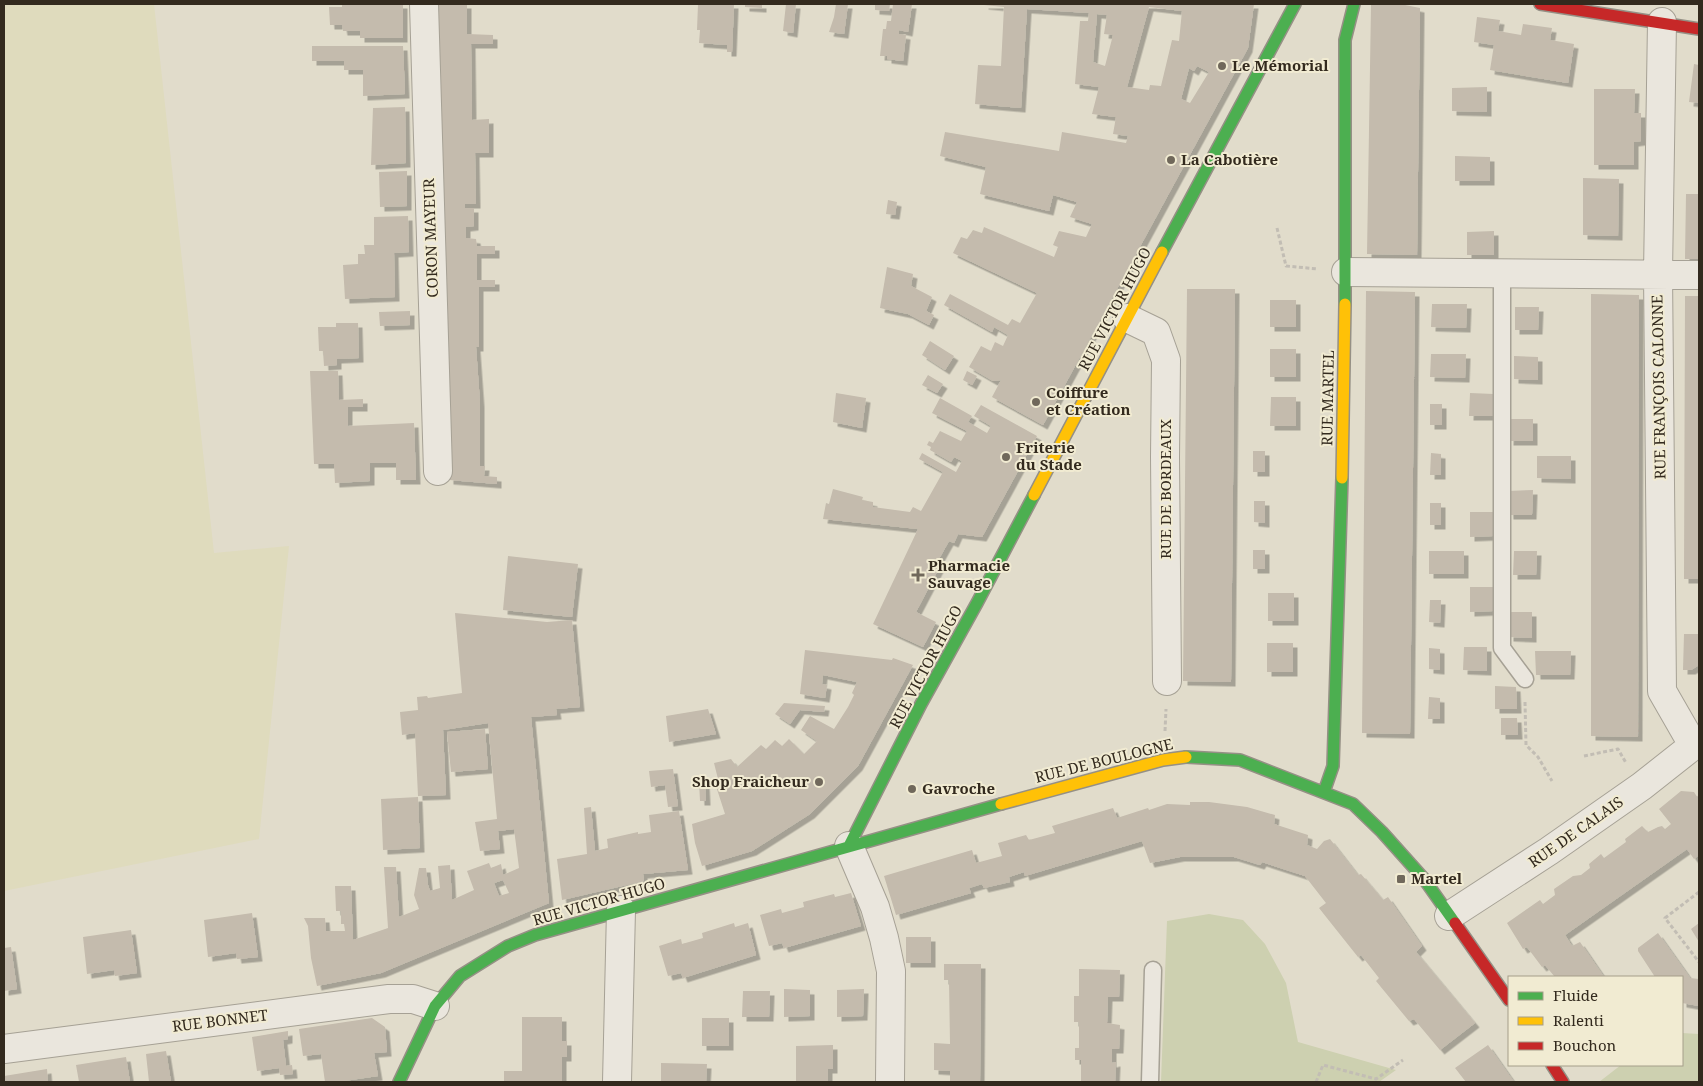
<svg xmlns="http://www.w3.org/2000/svg" width="1703" height="1086" viewBox="0 0 1703 1086" font-family="'Noto Serif',serif">
  <style>
    .farmland { fill: #dfdbbd }
    .green { fill: #cdd0b0 }
    .building { fill: #c4bbad; fill-rule: evenodd; filter: url(#shadow) }
    .lines { fill: none; stroke-linecap: round; stroke-linejoin: round }
    .lane-casing { stroke: #a6a195; stroke-width: 19 }
    .street-casing { stroke: #a6a195; stroke-width: 30 }
    .fast-casing { stroke: #959085; stroke-width: 14 }
    .slow-casing { stroke: #959085; stroke-width: 14 }
    .jam-casing { stroke: #959085; stroke-width: 14 }
    .path { stroke: #c2bdb4; stroke-width: 3; stroke-dasharray: 4 2.5; stroke-linecap: butt }
    .lane { stroke: #eae6dd; stroke-width: 16 }
    .street { stroke: #eae6dd; stroke-width: 28 }
    .fast { stroke: #4caf50; stroke-width: 11 }
    .slow { stroke: #ffc107; stroke-width: 11 }
    .jam { stroke: #c62828; stroke-width: 11 }
    .poi-dot { fill: #70685b; stroke: #f1ebd2; stroke-width: 2 }
    .labels { text-anchor: middle; stroke-width: 4; stroke-linejoin: round; paint-order: stroke }
    .poi-label { font-size: 15px; font-weight: bold; fill: #332a1e; stroke: #f1ebd2; text-anchor: start }
    .street-label { font-size: 15px; fill: #332a1e; stroke: #f1ebd2 }
  </style>
  <defs>
    <filter id="shadow"><feDropShadow dx="4.5" dy="4.5" stdDeviation="0" flood-color="#0004"/></filter>
  </defs>
  <rect width="100%" height="100%" fill="#e1dccb"/>
  <!-- farmland -->
  <path class="farmland" d="M4,4H154L214,553L289,546L259,839L4,891Z"/>
  <!-- green -->
  <path class="green" d="M1209,914L1243,920L1265,944L1286,983L1298,1042L1396,1070L1379,1082H1161L1167,921Z
    M1682,1033L1699,1034V1082H1599L1621,1065H1682Z"/>
  <!-- building -->
  <path class="building" d="M342,4H403V38H360V31H343L342,25H330L329,7H342Z
    M438,4H467V34L493,35V44H471L472,120L489,119V153H475L476,204H465V208H474V226L466,227V238L476,239L477,246H495V254H477V280H495V287H479V347H476L480,403V466H485L484,476L497,477V484L449,480Z
    M698,4H734L732,52H727V45L699,43L700,30H697Z
    M745,4H762V8L745,7Z
    M786,4H796L793,33L783,31Z
    M836,4H848L844,34L829,32L834,17Z
    M875,4H890L889,11L875,10Z
    M893,4H912L908,32L899,30V34L906,35L903,61L887,59V56H880L883,29H886L887,21H891Z
    M984,4H1254L1248,48L1043,425L992,397L1001,380L993,381L969,367L981,346L991,351L995,342L1003,346L1008,335L994,327L992,332L944,305L950,294L1008,325L1012,319L1020,323L1037,293L953,253L961,237L967,239L973,230L982,233L984,227L1054,257L1058,247L1053,245L1059,231L1086,237L1092,224L1070,217L1077,202L1053,195L1049,211L980,194L986,167L940,156L945,132L1059,151L1062,132L1126,143L1128,136L1113,134L1116,117L1092,114L1099,87L1075,84L1080,21H1088L1089,13L1027,9L1021,108L975,104L978,65L1001,66L1004,7L984,5ZM1149,7L1182,11L1179,41L1172,40L1161,86L1150,85L1149,90L1127,87ZM1097,14L1107,15L1104,34L1113,35L1105,66L1093,62ZM1197,66L1209,72L1190,103L1181,99L1189,68L1194,71Z
    M1371,5H1405L1420,8L1417,255L1367,254Z
    M1477,17L1500,20L1498,31L1521,35L1523,24L1552,28L1550,40L1574,44L1568,83L1490,70L1494,45L1474,42Z
    M312,46H403L405,94L363,96V70H344V61H312Z
    M1694,64L1699,65V103L1689,102Z
    M1487,87V112L1452,111V88Z
    M1594,89H1635L1634,113H1641V141L1634,142V165H1594Z
    M405,107L406,163L371,165L373,108Z
    M1455,156L1490,157V181H1455Z
    M407,171V206L380,207L379,172Z
    M1583,178L1619,179L1618,236L1583,235Z
    M1686,194H1699V259H1685Z
    M888,200L897,202L895,215L886,214Z
    M408,216L409,252L394,253L395,297L345,299L343,265L358,264V254H365L364,245H374V217Z
    M1494,231V255H1467V232Z
    M887,267L913,274L911,286L932,297L926,311L934,315L929,325L908,314L880,308Z
    M1187,289H1235L1231,682L1183,681Z
    M1366,291L1415,292L1410,734L1362,733Z
    M1591,294L1639,295L1638,737L1591,736Z
    M1685,296H1699V579H1684Z
    M1270,300H1296V327H1270Z
    M1432,304H1467L1466,328L1431,327Z
    M1515,307H1539L1538,330H1515Z
    M410,311V325L380,326L379,312Z
    M336,323H358L359,358L337,359V365L324,366L323,351H319L318,327H336Z
    M930,341L954,356L945,370L922,355Z
    M1270,349H1296V377H1270Z
    M1431,354H1466L1465,378L1430,377Z
    M1514,356L1538,357V380L1514,379Z
    M310,371H338L339,400L363,399V407H348V426L414,423L416,480H396V463H370V481L335,483L334,464H314Z
    M967,371L977,376L972,385L963,380Z
    M928,375L943,384L937,393L922,385Z
    M836,393L866,398L862,428L833,422Z
    M1470,393L1494,394L1493,416H1469Z
    M1271,397H1296V426H1270Z
    M940,398L972,416L968,422L987,433L991,426L974,416L981,405L1037,436L982,537L958,534L954,543L949,541L935,566L939,568L916,612L936,622L923,647L873,624L918,529L823,519L826,503L829,504L833,489L863,497L862,500L873,502V507L910,512L913,507L921,511L943,472L919,459L922,453L956,472L962,461L954,457L951,462L930,450L931,447L927,445L929,441L933,443L940,431L961,441L967,431L932,413Z
    M1430,404H1442V425H1430Z
    M1510,419H1533V441H1509Z
    M1253,451H1265V472H1253Z
    M1431,453L1441,454V475H1430Z
    M1537,456H1571V479L1537,478Z
    M1533,490L1532,515H1509L1508,491Z
    M1254,501H1265V523L1254,522Z
    M1430,503H1441V525H1430Z
    M1470,512H1493V536L1470,537Z
    M1253,550H1265V569H1253Z
    M1429,551H1464V574H1429Z
    M1514,551H1537L1536,575H1513Z
    M508,556L578,564L572,617L503,610Z
    M1470,587H1493V611L1470,612Z
    M1268,593H1294V621H1268Z
    M1430,600H1441L1440,623L1429,622Z
    M1509,612H1532V638L1509,637Z
    M455,613L547,622L572,620L580,707L556,709L557,715L531,717L549,903L381,973L317,986L311,958L308,926L304,918H325L326,931H345L344,924H341V911H336L335,886H351L353,940L388,928L384,867H396L399,917L419,909L414,895L419,868H426L428,885L430,891L440,888L438,866L450,865L452,900L474,890L467,871L489,863L491,868L501,864L503,875L519,868L514,829L498,831L500,849L480,851L475,822L497,819L488,723L443,730L446,795L418,796L415,733L402,735L400,712L418,710L417,697L427,696L428,698L462,693ZM503,880L509,893L499,896L494,883Z
    M1684,634H1699V665L1691,670H1683Z
    M1267,643H1293V672H1267Z
    M1464,647H1487V671L1463,670Z
    M1429,648L1440,649V670L1429,669Z
    M805,650L892,660L893,658L913,665L858,766L810,814L752,851L702,866L695,843L692,824L725,814L714,780L718,779L714,763L731,759L737,767L761,745L766,749L775,740L782,746L789,739L804,754L817,741L801,730L810,716L834,729L848,707L854,695L852,693L857,682L823,675L822,684L827,685L825,698L800,694Z
    M1535,651H1571L1570,675H1536Z
    M1495,686L1516,687L1517,709H1495Z
    M1429,697L1440,698V719H1428Z
    M784,703L825,706L824,712L800,710L790,724L775,714Z
    M708,709L716,734L669,742L666,716Z
    M1501,718H1517L1518,735H1501Z
    M485,729L488,769L451,772L447,732Z
    M673,769L678,806L668,807L665,785L651,787L649,771Z
    M705,781L706,801H700L699,782Z
    M1681,791L1694,792L1699,800V855L1694,859L1687,849L1565,935L1572,946L1580,942L1604,977H1555L1545,965L1542,967L1527,947L1523,949L1507,923L1540,900L1543,904L1555,895L1554,889L1573,876L1581,875L1590,868L1589,864L1601,854L1604,858L1626,842L1625,839L1642,826L1648,832L1658,827L1662,826L1665,829L1671,824L1659,809Z
    M418,797L420,848L383,850L381,799Z
    M1190,802H1209L1247,807L1275,815L1274,824L1308,835L1307,845L1317,849L1324,841L1330,839L1358,875L1361,874L1383,900L1388,897L1422,946L1416,952L1475,1023L1440,1050L1414,1019L1409,1021L1376,981L1379,978L1361,955L1358,957L1319,908L1326,903L1305,876L1262,862L1260,865L1234,857H1180L1150,863L1142,841L1025,876L1024,872L1009,877L1010,882L984,888L982,884L969,888L971,893L896,915L884,876L972,850L976,863L1002,856L998,843L1026,835L1029,840L1055,833L1052,826L1113,808L1117,818L1148,808L1149,810L1167,804L1190,805Z
    M591,807L595,851L608,848L607,839L638,832V834L651,832L649,815L679,811L688,870L643,874L644,881L562,900L557,859L587,854L584,808Z
    M851,893L861,926L784,948L782,943L769,946L760,915L781,909L782,913L804,907L803,902L834,894L835,897Z
    M252,913L258,957L237,959L236,953L208,957L204,920Z
    M734,923L735,927L748,923L756,955L683,978L681,973L668,976L659,946L681,939L682,944L703,938L702,933Z
    M1699,923V942L1691,929Z
    M131,930L137,973L115,976L114,970L87,974L83,937Z
    M1658,933L1690,978L1699,979V1006L1682,1003V977H1655L1638,951V948Z
    M906,937H931V963H906Z
    M11,947L17,989L4,991V948Z
    M944,964H981L980,1082H950V1071L934,1070V1043L950,1044L949,980H944Z
    M1079,969L1120,970L1119,997H1108L1107,1023L1120,1025L1119,1049H1112V1063L1116,1062L1115,1082H1081V1060H1075V1048H1079V1022H1074V996H1079Z
    M784,989L810,990V1016L784,1017Z
    M864,989L863,1016L837,1017V990Z
    M743,991H770L769,1017H742Z
    M522,1017H562V1041H567V1057H562V1082H504V1071H522Z
    M372,1018L385,1027L387,1052L374,1053L378,1076L337,1082H325L321,1054L303,1056L299,1029Z
    M702,1018H729V1046H702Z
    M288,1031V1039L283,1040L286,1066L292,1065L293,1074L280,1075L279,1068L257,1071L252,1037Z
    M833,1045V1069H828V1082H796V1046Z
    M1488,1045L1514,1082H1466L1455,1068Z
    M166,1051L171,1082H149L146,1054Z
    M126,1057L130,1082H79L76,1065Z
    M661,1063L707,1064L706,1082H661Z
    M47,1069L48,1082H4V1076Z"/>
  <g class="lines">
    <!-- lane casing -->
    <g class="lane-casing">
      <path id="lane" d="M1502,272V648L1525,679
        M1150,1082L1153,970"/>
    </g>
    <!-- street casing -->
    <g class="street-casing">
      <path id="street" d="M424,4L438,471
        M1662,22L1658,273L1662,691L1693,745
        M1346,272L1699,275
        M1127,318L1156,332L1166,360L1165,457L1167,681
        M849,846L875,907L884,938L891,971L890,1082
        M1449,916L1549,851L1642,786L1699,741
        M4,1049L389,999H413L435,1006
        M617,1082L621,910"/>
    </g>
    <!-- fast casing -->
    <g class="fast-casing">
      <path id="fast" d="M1162,252L1295,4
        M1345,304V40L1354,4
        M1186,757L1240,760L1353,804L1382,832L1424,879L1455,923
        M1324,792L1333,766L1342,478
        M849,846L921,704L977,603L1034,495
        M399,1082L435,1006L460,976L508,946L535,935L1001,804"/>
    </g>
    <!-- slow casing -->
    <g class="slow-casing">
      <path id="slow" d="M1342,478L1345,304
        M1034,495L1162,252
        M1001,804L1163,760L1186,757"/>
    </g>
    <!-- jam casing -->
    <g class="jam-casing">
      <path id="jam" d="M1540,4L1699,29
        M1455,923L1509,1000
        M1552,1065L1563,1082"/>
    </g>
    <!-- path -->
    <path class="path" d="M1277,228L1286,266L1318,269
      M1525,702L1526,745L1538,757L1552,781
      M1165,731L1166,709
      M1584,756L1618,749L1626,763
      M1699,892L1665,918L1699,962
      M1316,1082L1323,1065L1376,1079L1403,1060"/>
    <!-- lane -->
    <use href="#lane" class="lane"/>
    <!-- street -->
    <use href="#street" class="street"/>
    <!-- fast -->
    <use href="#fast" class="fast"/>
    <!-- slow -->
    <use href="#slow" class="slow"/>
    <!-- jam -->
    <use href="#jam" class="jam"/>
  </g>
  <!-- markers -->
  <g class="poi-dot">
    <circle cx="1222" cy="66" r="5"/>
    <circle cx="1171" cy="160" r="5"/>
    <circle cx="1036" cy="402" r="5"/>
    <circle cx="1006" cy="457" r="5"/>
    <path d="M915.5 567.5h5v5h5v5h-5v5h-5v-5h-5v-5h5z"/>
    <circle cx="819" cy="782" r="5"/>
    <circle cx="912" cy="789" r="5"/>
    <rect x="1396" y="874" width="10" height="10" rx="2.5"/>
  </g>
  <g class="labels">
    <!-- poi labels -->
    <g class="poi-label">
      <text x="1232" y="71">Le Mémorial</text>
      <text x="1181" y="165">La Cabotière</text>
      <text x="1046" y="398">Coiffure<tspan x="1046" dy="17">et Création</tspan></text>
      <text x="1016" y="453">Friterie<tspan x="1016" dy="17">du Stade</tspan></text>
      <text x="928" y="571">Pharmacie<tspan x="928" dy="17">Sauvage</tspan></text>
      <text x="809" y="787" text-anchor="end">Shop Fraicheur</text>
      <text x="922" y="794">Gavroche</text>
      <text x="1411" y="884">Martel</text>
    </g>
    <!-- street labels -->
    <g class="street-label">
      <text transform="translate(431 238) rotate(-92)" y="5">CORON MAYEUR</text>
      <text transform="translate(1115 309) rotate(-62)" y="5">RUE VICTOR HUGO</text>
      <text transform="translate(1659 387) rotate(-91)" y="5">RUE FRANÇOIS CALONNE</text>
      <text transform="translate(1328 398) rotate(-89)" y="5">RUE MARTEL</text>
      <text transform="translate(1166 489) rotate(-90)" y="5">RUE DE BORDEAUX</text>
      <text transform="translate(926 667) rotate(-62)" y="5">RUE VICTOR HUGO</text>
      <text transform="translate(1104 761) rotate(-14)" y="5">RUE DE BOULOGNE</text>
      <text transform="translate(1576 832) rotate(-35)" y="5">RUE DE CALAIS</text>
      <text transform="translate(599 902) rotate(-16)" y="5">RUE VICTOR HUGO</text>
      <text transform="translate(220 1021) rotate(-7)" y="5">RUE BONNET</text>
    </g>
  </g>
  <!-- border -->
  <rect width="1703" height="1086" fill="none" stroke="#332a1e" stroke-width="10"/>
  <!-- legend -->
  <rect x="1508" y="976" width="175" height="90" fill="#f1ebd2" stroke="#a59e8a"/>
  <rect x="1518" y="992" width="25" height="8" fill="#4caf50" stroke="#a59e8a"/>
  <text x="1553" y="1001" font-size="15" fill="#332a1e">Fluide</text>
  <rect x="1518" y="1017" width="25" height="8" fill="#ffc107" stroke="#a59e8a"/>
  <text x="1553" y="1026" font-size="15" fill="#332a1e">Ralenti</text>
  <rect x="1518" y="1042" width="25" height="8" fill="#c62828" stroke="#a59e8a"/>
  <text x="1553" y="1051" font-size="15" fill="#332a1e">Bouchon</text>
</svg>
